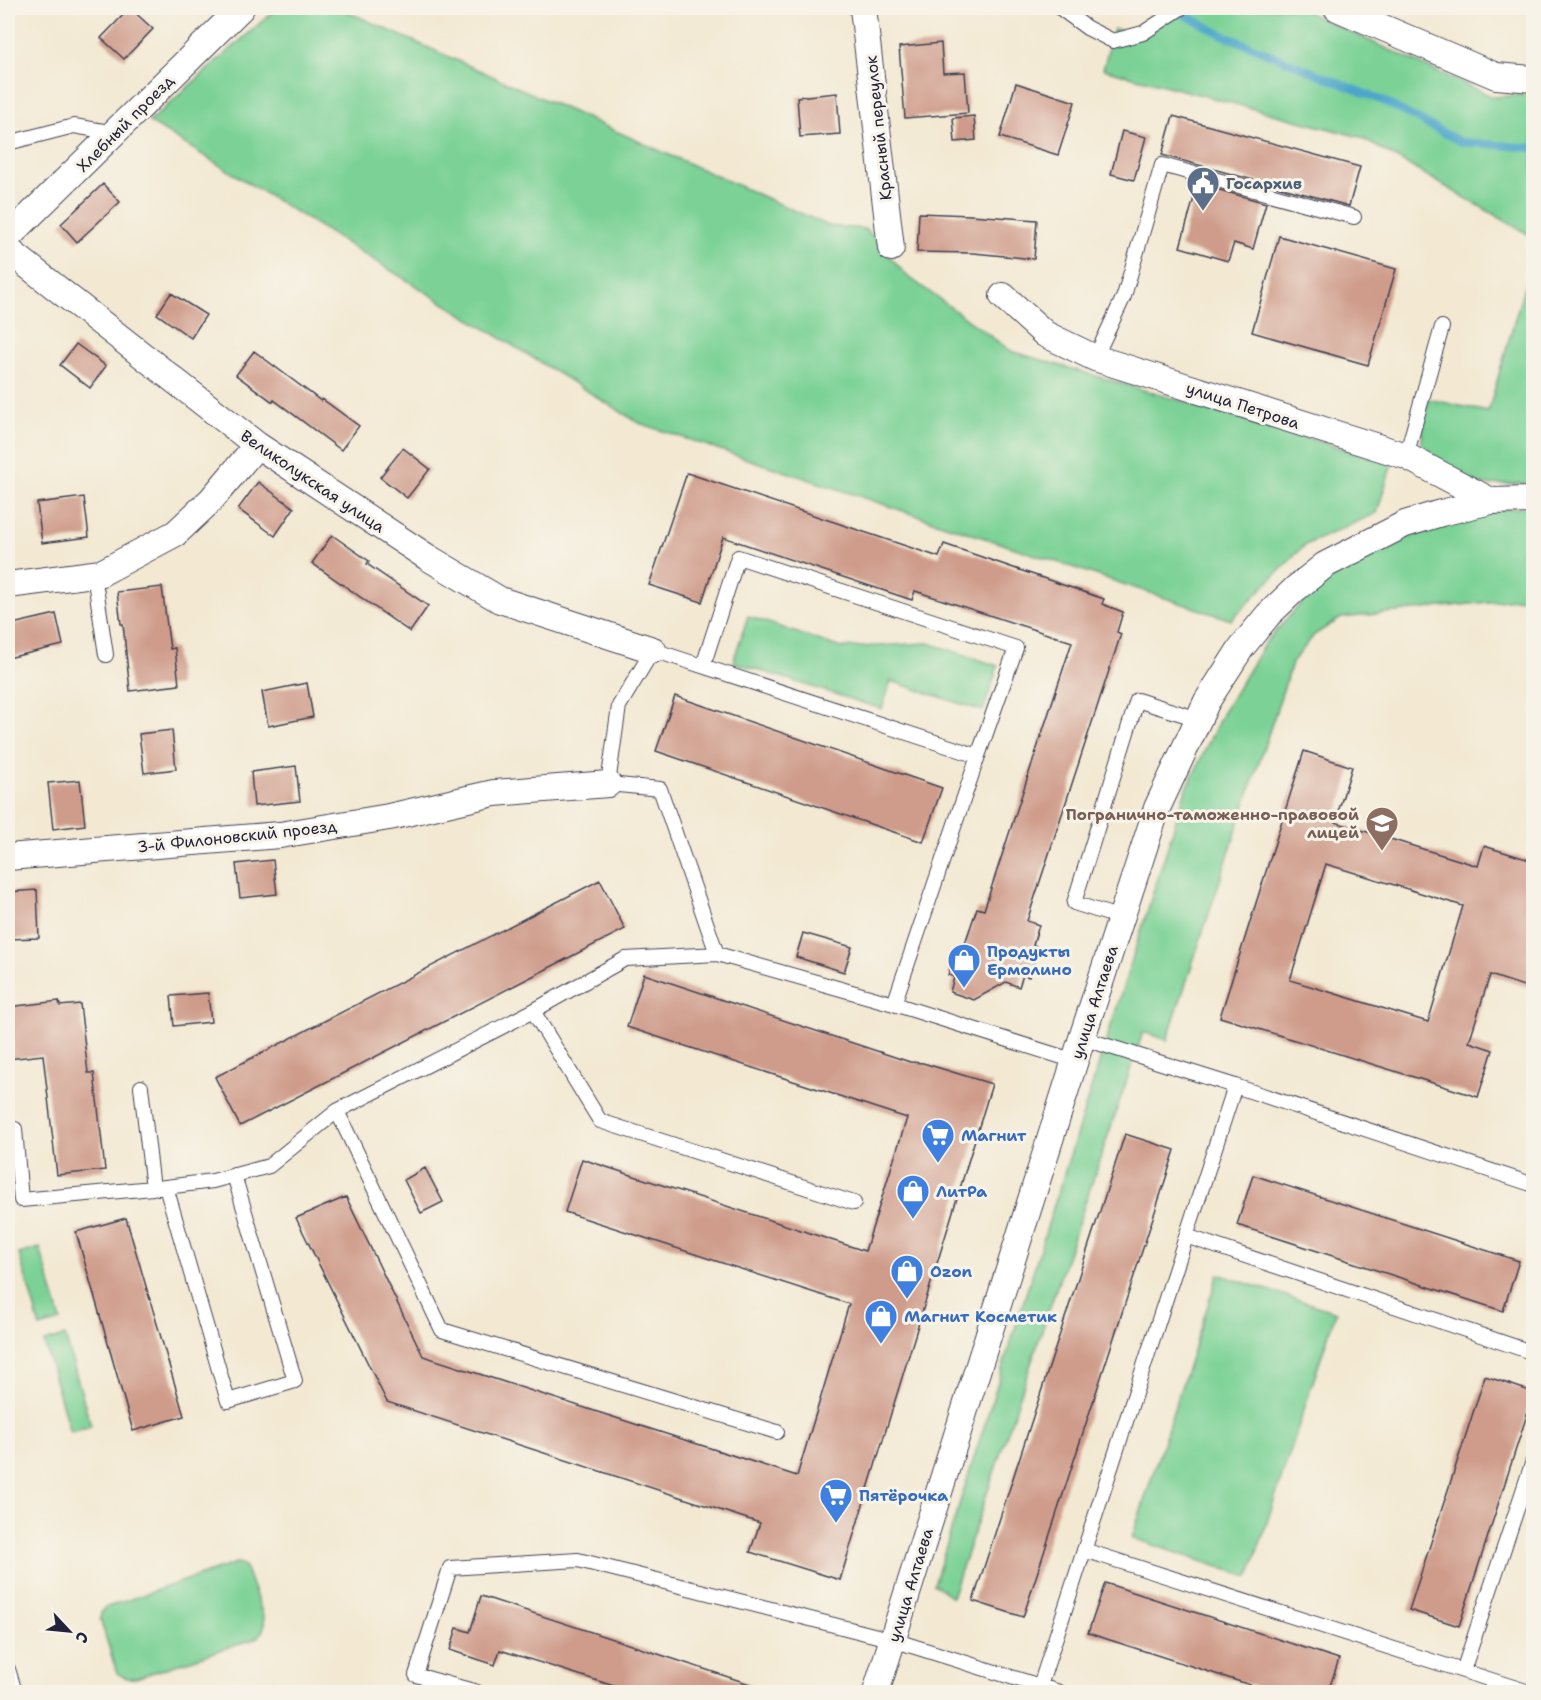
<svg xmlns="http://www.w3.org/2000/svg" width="1541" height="1700" viewBox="0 0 1541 1700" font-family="'Shantell Sans',sans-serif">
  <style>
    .green { fill: #7cd296; stroke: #4f7a68; stroke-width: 1.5 }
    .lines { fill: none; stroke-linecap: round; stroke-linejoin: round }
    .stream { stroke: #4ca6ca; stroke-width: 8 }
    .building { fill: #cf9c8b; fill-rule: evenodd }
    .lane-casing { stroke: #414052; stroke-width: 16 }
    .street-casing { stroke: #414052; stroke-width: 28 }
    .lane { stroke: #fff; stroke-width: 14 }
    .street { stroke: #fff; stroke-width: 26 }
    .labels { text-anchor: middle; stroke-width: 6; stroke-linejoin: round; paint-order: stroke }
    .street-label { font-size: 16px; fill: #22223b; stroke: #f7f3e8 }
    .service-label { font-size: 16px; font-weight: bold; fill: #4e5e75; stroke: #f7f3e8; text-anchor: start }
    .education-label { font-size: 16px; font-weight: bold; fill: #785e54; stroke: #f7f3e8; text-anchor: end }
    .shop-label { font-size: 16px; font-weight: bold; fill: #366cbe; stroke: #f7f3e8; text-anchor: start }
  </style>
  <rect width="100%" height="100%" fill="#f7f3e8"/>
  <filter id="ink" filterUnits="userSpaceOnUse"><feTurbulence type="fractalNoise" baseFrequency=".0167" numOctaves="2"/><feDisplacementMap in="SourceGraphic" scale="12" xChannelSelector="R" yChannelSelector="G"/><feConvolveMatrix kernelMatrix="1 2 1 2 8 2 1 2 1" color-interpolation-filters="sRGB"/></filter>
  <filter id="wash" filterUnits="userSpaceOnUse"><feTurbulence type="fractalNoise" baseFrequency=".008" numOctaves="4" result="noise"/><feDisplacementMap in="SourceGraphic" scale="24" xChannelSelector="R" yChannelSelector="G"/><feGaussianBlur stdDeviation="1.35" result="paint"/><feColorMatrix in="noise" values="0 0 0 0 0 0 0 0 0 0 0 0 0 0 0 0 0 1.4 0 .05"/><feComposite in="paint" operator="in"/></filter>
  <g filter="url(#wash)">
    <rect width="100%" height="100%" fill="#f3e9d3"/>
    <!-- green -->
    <path class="green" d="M277,8H339L829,226L866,229L906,275L1011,351L1392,463L1377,513L1305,545L1231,620L639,423L149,122Z
      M1182,8H1298L1493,97L1533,94V237L1360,137L1103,69L1114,29L1129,31L1138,29Z
      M1533,257V483L1480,485L1420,453L1428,399L1488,412Z
      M1533,507V597L1341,618L1314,635L1292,663L1167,1040L1143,1032L952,1597L934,1584L1185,792L1223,712L1265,643L1324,578L1376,549L1480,510Z
      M748,616L841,648L929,643L998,666L983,711L891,681L882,709L733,662Z
      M40,1248L61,1321L40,1327L19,1254Z
      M1218,1274L1336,1312L1249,1577L1132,1538Z
      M65,1336L91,1426L70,1432L44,1342Z
      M236,1563L242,1564L246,1569L264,1618C265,1628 263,1634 254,1639L136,1678C128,1679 124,1678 117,1673L100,1619L101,1613L104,1608Z"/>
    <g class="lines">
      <!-- stream -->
      <path class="stream" d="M1174,9L1221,34L1383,101L1461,142L1534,148"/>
    </g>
    <g id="blocks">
      <!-- building -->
      <path class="building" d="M130,8L153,29L124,59L101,38Z
        M941,43L943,73L965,72L968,113L905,118L899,47Z
        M1016,83L1075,102L1058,155L1000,137Z
        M837,93L840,134L800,137L797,97Z
        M974,116L976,140L955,142L953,118Z
        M1173,116L1360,167L1349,206L1162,155Z
        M1122,131L1146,137L1134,180L1111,174Z
        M103,184L120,202L77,242L61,224Z
        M1198,184L1266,203L1253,249L1234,243L1228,261L1180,247Z
        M919,213L970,215L1037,220L1034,259L973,253L917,252Z
        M1279,236L1396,269L1368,365L1252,332Z
        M171,293L206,315L191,338L157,314Z
        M76,344L106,366L90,388L60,365Z
        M254,351L321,401L322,399L359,426L341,450L274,400L273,402L236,375Z
        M403,448L430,469L407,498L380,477Z
        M687,473L939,557L944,544L1104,599L1102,604L1123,612L1117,632L1121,634L1027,921L1039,925L1033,945L1039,947L1029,977L1023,975L1019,987L1006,982L974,1000L950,992L954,977L948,975L956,950L962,952L977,908L984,910L1072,642L915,591L912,600L723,537L702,602L649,585Z
        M258,482L294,508L275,536L238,509Z
        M84,497L89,537L42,543L37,503Z
        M332,535L369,561L367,564L428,606L410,632L312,563Z
        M162,587L170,649L175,648L179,685L130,691L123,624H121L117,592Z
        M56,614L63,645L8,658V625Z
        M307,683L313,717L268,726L262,692Z
        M675,696L942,788L923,842L656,751Z
        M172,730L176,769L144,773L139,734Z
        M1304,751L1352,767L1335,822L1478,866L1484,846L1533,861V989L1490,975L1469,1042L1493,1050L1478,1097L1220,1017ZM1326,864L1463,906L1428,1022L1290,980Z
        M296,766L300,801L254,806L251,772Z
        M80,780L85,825L53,829L48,783Z
        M273,860L277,894L240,898L236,864Z
        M600,880L625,929L240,1126L215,1077Z
        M37,890L39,938L8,939V892Z
        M803,933L852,947L844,972L796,957Z
        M644,974L910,1062L923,1063L992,1084L840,1580L750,1552L760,1523L387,1402L296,1218L346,1197L423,1356L797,1476L849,1304L565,1212L582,1159L865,1251L907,1118L627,1027Z
        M208,993L211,1022L174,1026L171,996Z
        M59,1001L60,1006L80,1004L88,1073H94L105,1170L57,1175L43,1055L8,1059V1007Z
        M1125,1134L1175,1150L1023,1617L973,1601Z
        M425,1168L443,1202L421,1213L404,1180Z
        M1253,1175L1519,1261L1503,1311L1237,1225Z
        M126,1218L184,1416L133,1431L76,1232Z
        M1485,1376L1533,1392V1396L1459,1626L1409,1610Z
        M1105,1583L1339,1659L1328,1692H1272L1088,1633Z
        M481,1596L765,1689L764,1692H633L500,1650L495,1665L450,1650L457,1628L470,1632Z"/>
    </g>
  </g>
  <g filter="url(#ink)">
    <use href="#blocks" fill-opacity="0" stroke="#414052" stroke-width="1.5"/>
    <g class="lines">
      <!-- lane casing -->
      <g class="lane-casing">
        <path id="lane" d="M1060,8L1087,28L1113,41L1143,33L1181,8
          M8,143L74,126L115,133
          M1095,358L1124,296L1162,165L1354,217
          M1406,456L1442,327
          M94,574L106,655
          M703,666L738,557L1016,648L978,756L653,650L619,706L608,784L660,789L717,954
          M1121,918L1074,903L1137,700L1198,719
          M894,1004L978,756
          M533,1011L600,1121L854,1203
          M1235,1086L1534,1185
          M8,1130L15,1129L21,1200L153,1188L141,1087
          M166,1187L228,1401L295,1381L234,1175
          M158,1188L213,1181L269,1166L337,1111
          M1186,1236L1534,1353
          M777,1432L442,1330L337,1111L533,1011L625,959L717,954L894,1004L1075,1061
          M1084,1550L1529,1692
          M8,1669L15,1692
          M1463,1671L1534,1458
          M1040,1686L1235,1086L1082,1038
          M477,1692L416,1675L450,1568L578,1560L893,1640L1059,1692"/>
      </g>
      <!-- street casing -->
      <g class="street-casing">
        <path id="street" d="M863,8L891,248
          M1337,8L1496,76L1534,79
          M8,237L241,8
          M8,250L257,445L427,557L500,600L653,650
          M1003,296L1045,334L1095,358L1406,456L1491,501
          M8,585L101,573L176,533L211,500L257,445
          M8,857L280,835L389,817L494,793L608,784
          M876,1692L1082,1038L1157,808L1207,701L1241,648L1268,615L1295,589L1325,565L1405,524L1441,513L1491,501L1534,500"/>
      </g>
      <!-- lane -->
      <use href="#lane" class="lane"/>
      <!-- street -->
      <use href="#street" class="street"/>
    </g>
  </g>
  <!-- icons -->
  <defs>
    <g id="civic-pin" transform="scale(1.725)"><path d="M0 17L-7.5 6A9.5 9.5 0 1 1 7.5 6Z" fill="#5c6f8a" stroke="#f7f3e8"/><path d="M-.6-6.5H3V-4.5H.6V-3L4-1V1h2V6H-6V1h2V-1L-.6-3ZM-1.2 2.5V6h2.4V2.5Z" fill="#fff"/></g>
    <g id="school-pin" transform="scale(1.725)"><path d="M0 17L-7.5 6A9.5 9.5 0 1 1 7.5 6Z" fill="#8d6e63" stroke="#f7f3e8"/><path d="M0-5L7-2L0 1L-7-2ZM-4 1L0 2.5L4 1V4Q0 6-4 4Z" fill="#fff"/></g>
    <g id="shop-pin" transform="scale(1.725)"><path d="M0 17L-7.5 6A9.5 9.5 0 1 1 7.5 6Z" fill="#3f7fe0" stroke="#f7f3e8"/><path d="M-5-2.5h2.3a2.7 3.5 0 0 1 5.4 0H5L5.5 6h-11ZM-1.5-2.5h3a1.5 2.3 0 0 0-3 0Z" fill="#fff"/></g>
    <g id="supermarket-pin" transform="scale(1.725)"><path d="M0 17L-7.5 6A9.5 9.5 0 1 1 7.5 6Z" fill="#3f7fe0" stroke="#f7f3e8"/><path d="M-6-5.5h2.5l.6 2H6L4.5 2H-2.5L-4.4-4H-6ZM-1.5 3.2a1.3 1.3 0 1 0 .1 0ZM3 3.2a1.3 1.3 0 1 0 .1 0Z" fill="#fff"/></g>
  </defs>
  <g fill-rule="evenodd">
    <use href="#civic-pin" x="1203" y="183"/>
    <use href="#school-pin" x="1382" y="823"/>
    <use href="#shop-pin" x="964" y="960"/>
    <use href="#supermarket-pin" x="938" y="1135"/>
    <use href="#shop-pin" x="913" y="1191"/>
    <use href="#shop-pin" x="907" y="1271"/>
    <use href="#shop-pin" x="881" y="1316"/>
    <use href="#supermarket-pin" x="836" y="1495"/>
  </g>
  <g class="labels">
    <!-- street labels -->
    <g class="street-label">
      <text transform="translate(125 123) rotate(-45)" y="6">Хлебный проезд</text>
      <text transform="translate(878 128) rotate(-96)" y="6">Красный переулок</text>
      <text transform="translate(1243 405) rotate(18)" y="6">улица Петрова</text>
      <text transform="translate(313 481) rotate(34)" y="6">Великолукская улица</text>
      <text transform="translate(237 836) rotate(-6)" y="6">3-й Филоновский проезд</text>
      <text transform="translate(1094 1002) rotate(-72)" y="6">улица Алтаева</text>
      <text transform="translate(910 1585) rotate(-73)" y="6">улица Алтаева</text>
    </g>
    <!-- service labels -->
    <g class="service-label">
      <text x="1226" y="189">Госархив</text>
    </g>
    <!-- education labels -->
    <g class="education-label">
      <text x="1359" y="820">Погранично-таможенно-правовой<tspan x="1359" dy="18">лицей</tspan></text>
    </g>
    <!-- shop labels -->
    <g class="shop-label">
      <text x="987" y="957">Продукты<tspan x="987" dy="18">Ермолино</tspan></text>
      <text x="961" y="1141">Магнит</text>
      <text x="936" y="1197">ЛитРа</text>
      <text x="930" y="1277">Ozon</text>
      <text x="904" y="1322">Магнит Косметик</text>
      <text x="859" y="1501">Пятёрочка</text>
    </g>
  </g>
  <!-- margin -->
  <rect width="1541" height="1700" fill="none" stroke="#f7f3e8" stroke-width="30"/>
  <!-- north arrow -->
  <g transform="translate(69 1631) rotate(116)" stroke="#f7f3e8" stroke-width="4.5" paint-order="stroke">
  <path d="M0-4.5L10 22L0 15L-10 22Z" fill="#22223b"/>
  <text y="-9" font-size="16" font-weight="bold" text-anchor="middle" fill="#22223b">С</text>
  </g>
</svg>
